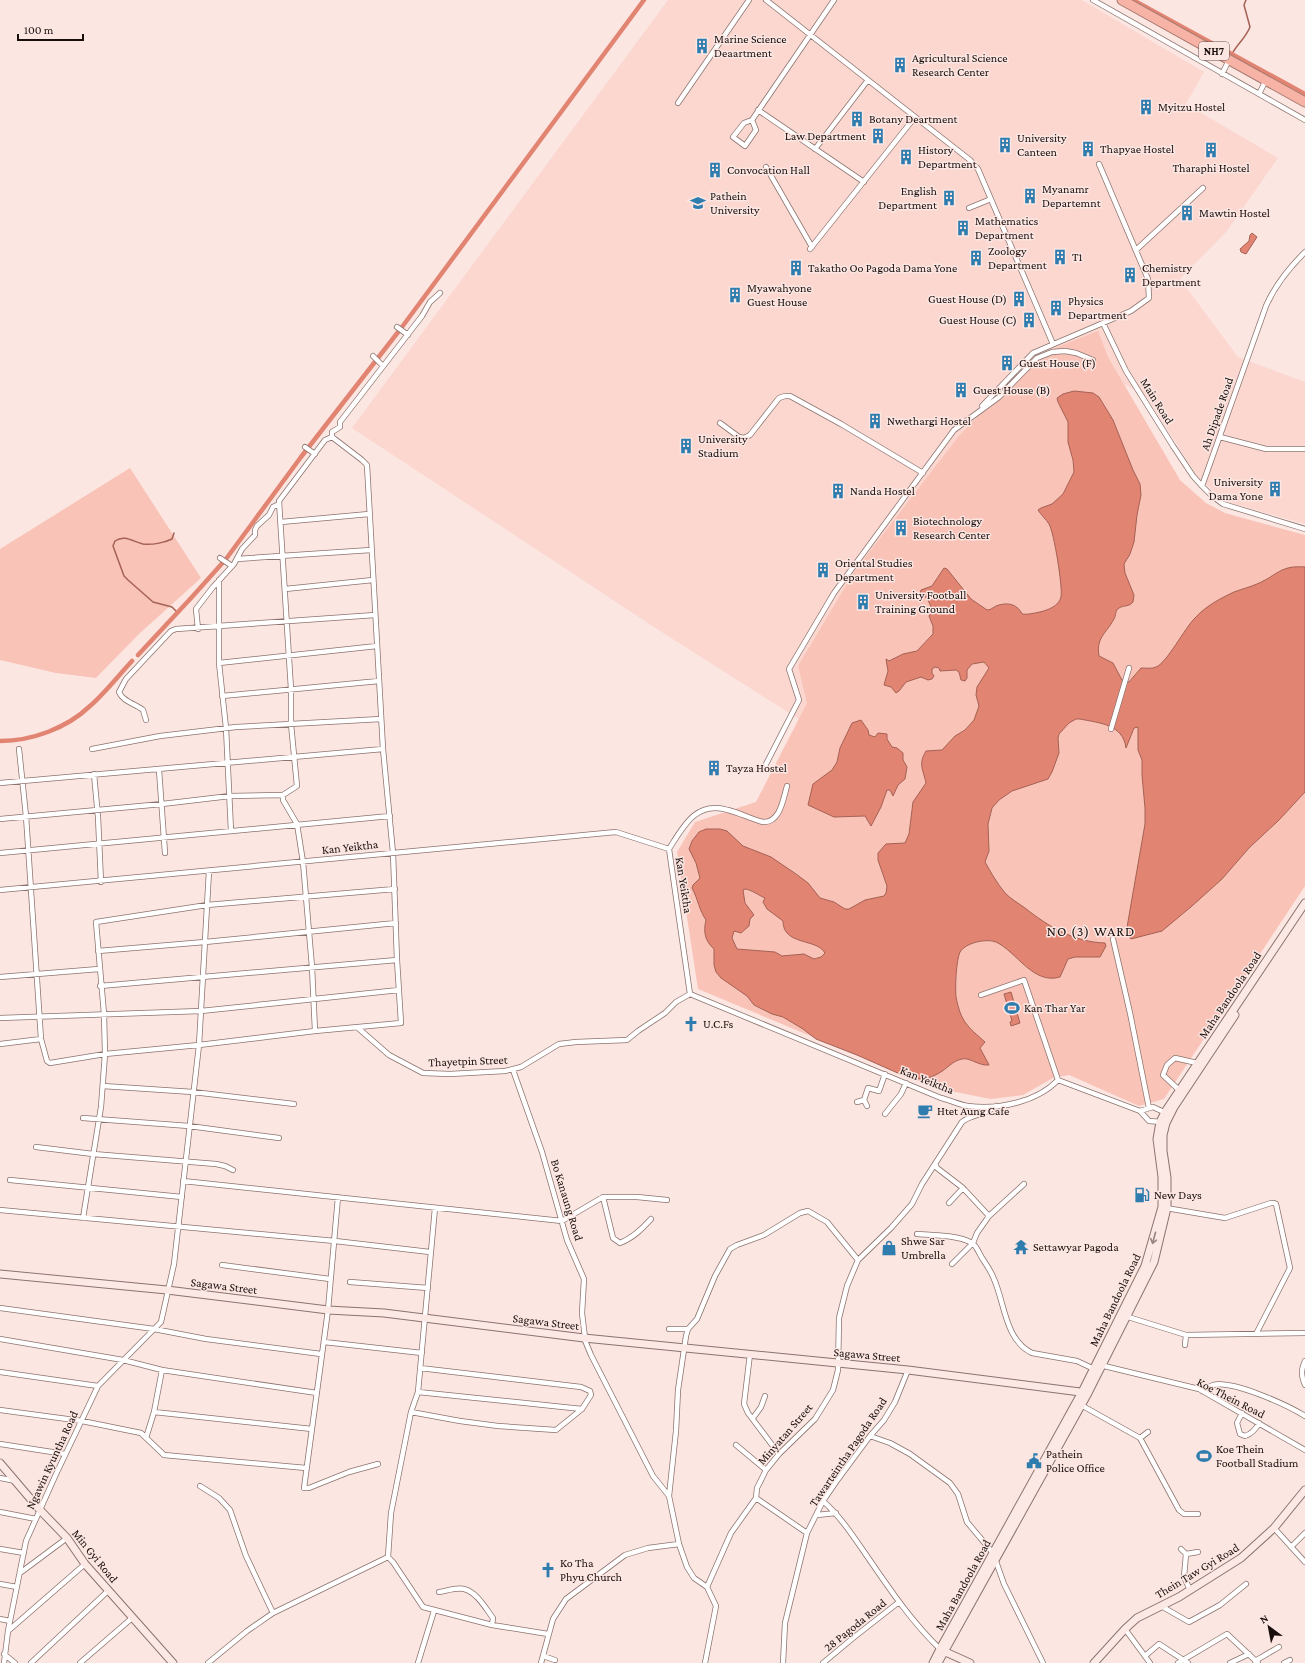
<svg xmlns="http://www.w3.org/2000/svg" width="1305" height="1663" viewBox="0 0 1305 1663" font-family="'Crimson Pro',serif">
  <style>
    .built { fill: #fbd7d0 }
    .green { fill: #f9c3b8 }
    .water { fill: #e28472; stroke: #a56154; fill-rule: evenodd }
    .lines { fill: none; stroke-linecap: round; stroke-linejoin: round }
    .stream { stroke: #a56154; stroke-width: 1.5 }
    .canal { stroke: #e28472; stroke-width: 4.5 }
    .street-casing { stroke: #8b736e; stroke-width: 6 }
    .secondary-casing { stroke: #8b736e; stroke-width: 9 }
    .highway-casing { stroke: #a87a70; stroke-width: 11 }
    .street { stroke: #fff; stroke-width: 4.5 }
    .secondary { stroke: #fce8e4; stroke-width: 7 }
    .highway { stroke: #f6b3a6; stroke-width: 9 }
    .oneway { stroke: #958683 }
    .labels { text-anchor: middle; stroke-width: 3; stroke-linejoin: round; paint-order: stroke }
    .shield { fill: #fce6e2; stroke: #5c504d; stroke-width: 1 }
    .shield-label { font-size: 11px; font-weight: bold; fill: #180f0d }
    .poi-label { font-size: 12px; fill: #180f0d; stroke: #fce6e2; text-anchor: start }
    .street-label { font-size: 12px; fill: #180f0d; stroke: #fce6e2 }
    .quarter-label { font-size: 14px; letter-spacing: 1px; fill: #180f0d; stroke: #fce6e2 }
  </style>
  <rect width="100%" height="100%" fill="#fce6e2"/>
  <!-- built -->
  <path class="built" d="M668,0H1082L1204,72L1186,104L1278,158L1227,231L1180,279L1238,357L1305,382V524L1224,501L1197,476L1146,396L1109,376L805,723L657,629L352,428Z"/>
  <!-- green -->
  <path class="green" d="M1098,331L1108,357L1180,480L1206,503L1225,513L1305,535V886L1164,1099L1139,1106L1069,1075L1053,1078L1023,1095L991,1099L935,1088L698,989L677,852L695,822L756,802L807,703L798,666L854,572L958,437L1037,355Z
    M130,468L201,578L139,634L96,678L56,673L0,660V549Z"/>
  <!-- water -->
  <path class="water" d="M1252,233L1257,237L1246,254L1241,252L1240,249L1249,241L1250,235Z
    M1074,391L1093,393L1099,397L1113,420L1133,470L1140,484L1141,495L1137,515L1134,542L1130,554L1124,564L1125,573L1134,595L1133,602C1129,607 1124,605 1119,608C1115,610 1116,616 1114,619C1106,634 1096,637 1099,656L1113,663L1122,680L1129,682L1141,668C1146,668 1152,669 1156,667C1167,663 1185,627 1196,617C1206,606 1221,598 1234,592C1242,589 1250,587 1257,584C1278,575 1280,565 1305,567V792L1279,820L1249,848L1222,879L1192,906L1162,931L1131,939L1126,933L1145,824V808L1142,775V760L1138,750V727L1134,728L1126,748C1123,724 1099,723 1080,719H1076L1069,723L1059,734L1058,738L1059,753L1052,772L1048,779L1012,791L999,800L992,808L988,824L989,851L985,862C991,873 997,883 1005,893C1011,899 1018,903 1025,908C1049,927 1074,942 1105,943L1106,946L1100,957H1075L1068,959L1060,977C1033,985 1017,952 996,942C986,938 965,943 960,952C956,961 955,988 956,997C961,1022 967,1026 985,1042L980,1048L989,1065C978,1066 970,1057 962,1059C952,1061 947,1069 939,1073C930,1079 919,1080 909,1078L857,1055L816,1039L803,1029L783,1017L772,1014L754,1005L747,996L721,978L716,972L714,965V949C705,941 703,932 706,920C699,910 698,899 692,888L693,885L700,878L696,863L689,849L692,841L699,832L706,829H720L727,831L743,846L771,857L796,874L808,883L820,898L834,902L845,909H849L865,900L884,896L886,893L887,886L878,860V853L886,844L905,843L909,834L913,802L926,783C923,769 918,764 926,751L942,750L955,736L965,730L974,720L979,706L976,695L977,687L989,668L984,662L972,664L967,670V678L965,681L961,680L959,672L956,670L940,671L939,668L935,667L932,669V673L934,676L932,679L928,680L921,677L906,682L899,691L896,693L891,687L884,685L888,671L886,659L889,661L903,654L917,651L933,634V626L929,616L932,609L927,598L920,594L921,590L932,586L944,568L947,569L971,599L987,610C992,610 994,606 999,605C1009,602 1018,605 1022,614C1028,615 1034,613 1040,612C1048,610 1059,606 1061,597C1063,588 1054,532 1049,524C1046,519 1041,515 1038,510L1041,508L1052,504L1063,494L1074,472L1073,460L1068,442V422L1058,402L1057,398L1063,394ZM745,889C752,890 758,895 765,898L763,902L767,909L783,921C783,946 817,938 825,953L821,957L814,959L804,954L782,956L775,952L737,949L732,938L734,931L741,933L749,926L750,919L754,915L745,903L743,890Z
    M861,720L868,730L869,735L875,737L878,733L887,734V739L892,747L897,748L903,753V760L907,767L905,779L898,785L893,796L890,790H887L881,807L871,826L865,816L834,817L808,805L813,784L832,770L837,762L840,748L852,723Z
    M1011,992L1020,1023L1011,1026L1010,1022L1012,1021L1004,994Z"/>
  <g class="lines">
    <!-- stream -->
    <path class="stream" d="M1232,54C1237,44 1245,39 1250,27L1244,5L1246,0
      M174,533L172,539C164,543 152,545 143,544C133,542 125,534 115,541L113,546L124,576L128,580L153,602L172,607L178,613"/>
    <!-- canal -->
    <path class="canal" d="M1133,0L1305,94
      M138,655L192,597L226,559L301,457L402,327L644,0
      M0,741C32,741 67,728 90,706C105,693 118,676 132,661"/>
    <!-- street casing -->
    <g class="street-casing">
      <path id="street" d="M766,0L970,160L978,169L1053,344
        M1093,0L1305,120
        M1222,74L1229,60
        M1259,94L1266,80
        M678,103L749,0
        M758,110L864,182
        M752,120L756,130L745,146L733,137L744,123L752,120L834,0
        M815,149L868,80
        M766,167L812,247
        M969,208L991,199
        M810,249L915,117
        M1136,250L1203,188
        M1103,323L1126,371L1173,446L1193,476L1202,486L1211,495L1223,504L1305,529
        M397,327L408,335
        M373,356L383,366
        M982,406L1033,353L1131,311L1149,298L1148,279L1099,164
        M720,423L739,437L744,438L750,435L779,398L785,396H790L841,424L923,473
        M332,437V432L340,427V422L422,316L430,302L440,293
        M1220,437L1266,449H1305
        M305,447L315,454
        M1202,486L1266,306C1275,285 1289,268 1305,252
        M281,522L369,514
        M220,558L232,566
        M237,559L371,550
        M219,580V663
        M285,589L373,580
        M198,629L196,609L213,587L234,564L242,549L255,535V530L257,526L269,515L273,507L279,504
        M222,696L379,681
        M146,720L143,710C136,704 123,702 119,692L126,679L171,631L176,629L375,615
        M1111,729L1129,668
        M19,749L26,816L41,1039L47,1061L50,1063L105,1054L199,1045L315,1031L401,1023L397,960L393,853L383,749L367,465L362,460L332,437
        M92,749L160,736L236,727L381,719
        M765,766L799,700L789,669L834,593L954,430L999,397L1037,358L1052,352L1065,351L1076,353L1093,360
        M159,770L165,853
        M94,774L98,817L101,882
        M0,783L383,749
        M283,795V800L297,824L303,862L312,967L315,1031
        M0,819L162,804L230,796L283,795L297,786L291,724V689L279,501L325,440L332,437
        M231,831L226,728L219,663L377,646
        M669,849C683,827 696,800 728,810C740,813 751,819 763,822C780,823 783,800 787,786
        M0,853L390,816
        M0,890L616,832L669,849L690,994L941,1098C950,1100 959,1105 968,1106C998,1110 1037,1102 1058,1080L1140,1111
        M1113,939L1130,1013L1149,1108
        M98,951L205,942L396,923
        M0,977L99,969
        M100,986L397,960
        M981,995L1024,980L1058,1080
        M0,1018L201,1011L399,990
        M358,1028L389,1055L423,1073L450,1074L505,1071L521,1067L559,1044L576,1042L627,1040L638,1031L665,1013L676,1002L690,994
        M0,1044L41,1039
        M513,1070L542,1152L567,1240L584,1279L582,1313L585,1338
        M103,1086L193,1092L294,1104
        M1179,1090L1163,1075L1167,1065L1175,1058L1197,1063
        M864,1100L867,1106
        M857,1102L864,1100L868,1088L879,1091L885,1074
        M1140,1111L1153,1107L1166,1113
        M1140,1111L1149,1121L1162,1122
        M885,1114L901,1094L906,1083
        M83,1118L189,1126L279,1138
        M36,1147L93,1154L216,1164L225,1166L233,1170
        M935,1164L937,1168L963,1188L949,1203
        M10,1180L182,1197
        M183,1181L562,1221L603,1197H637L667,1200
        M963,1188L989,1216
        M338,1197L328,1310L304,1488H309L349,1472L378,1464
        M603,1197L613,1238L620,1243C633,1238 642,1229 651,1219
        M435,1208L418,1392L411,1412L391,1513L388,1557L393,1562L423,1607L492,1625L548,1634
        M1166,1208L1225,1218L1271,1203H1274L1276,1204L1290,1268L1256,1334
        M0,1210L335,1241L430,1252
        M83,1218L101,1107L105,1054L104,1014L96,922L207,905L395,889
        M917,1234C932,1235 959,1235 972,1243C976,1245 979,1253 982,1258C986,1264 991,1271 994,1279C1005,1304 1005,1340 1032,1353L1077,1361L1094,1369
        M952,1264L973,1243L977,1233L989,1216L1024,1184
        M222,1265L330,1279
        M350,1282L428,1288
        M0,1308L154,1329L206,1339L321,1354
        M1125,1316L1186,1335L1305,1333
        M669,1329H688
        M584,1338L591,1355L653,1476L669,1496L679,1544L687,1567L694,1578L707,1587L716,1606L705,1663
        M0,1339L123,1360L162,1370L317,1393
        M324,1342L422,1353
        M1185,1345L1186,1335
        M750,1354L744,1404L748,1413L779,1454
        M1305,1361C1301,1370 1301,1375 1305,1385
        M1100,1365L1199,1389L1305,1450
        M0,1372L98,1386
        M1202,1391C1206,1389 1210,1386 1213,1385C1233,1380 1287,1405 1305,1416
        M418,1392L582,1409
        M1081,1405L1140,1438L1148,1432
        M0,1410L82,1421L141,1433L164,1455L306,1468
        M154,1412L312,1429
        M411,1412L460,1421L498,1426L556,1430L582,1409L591,1395L590,1391L581,1387L420,1368
        M1242,1413L1237,1423L1240,1434L1245,1436C1251,1434 1256,1429 1259,1423
        M753,1418L761,1407L765,1396
        M870,1436L890,1443L910,1454L950,1483L958,1494L967,1522L993,1553L1004,1584L1043,1663
        M146,1438L154,1412L162,1370
        M1140,1438L1179,1510L1184,1514H1198
        M0,1444L65,1454
        M736,1445L766,1470
        M0,1478L16,1481
        M200,1486L219,1498L230,1510L246,1556L273,1613
        M669,1496L676,1431L678,1390L686,1336L688,1329L697,1319L715,1276L730,1249L737,1245L764,1235L800,1213L808,1211L827,1222L858,1260
        M756,1498L807,1533
        M823,1501C842,1518 855,1539 869,1559C891,1591 912,1622 940,1649
        M0,1512L36,1519
        M817,1515L836,1513
        M1274,1528L1305,1562
        M1291,1547L1305,1533
        M0,1549L24,1553
        M1181,1549L1186,1554L1184,1577L1190,1590
        M1186,1554L1198,1552
        M20,1573L67,1538
        M0,1584L17,1587
        M707,1587L731,1533L756,1498L757,1488L766,1470L779,1454L815,1419L833,1390L838,1370L839,1318L847,1286L858,1260L891,1228L912,1204L922,1184L962,1122C972,1114 987,1115 996,1106
        M439,1592C446,1591 457,1587 464,1589C477,1592 486,1609 493,1618L492,1625
        M1161,1606L1189,1622L1220,1605L1246,1584
        M0,1619L10,1621
        M1125,1629L1150,1663
        M8,1631L85,1564
        M4,1654L15,1663
        M543,1656L555,1660
        M1145,1656L1159,1644L1188,1663
        M1255,1661L1279,1647
        M4,1663L8,1631L26,1541L57,1472L98,1386L161,1322L174,1264L199,1045L209,871
        M31,1663L109,1590
        M80,1663L132,1618
        M208,1663L247,1631L273,1613L388,1557
        M418,1663L434,1611
        M541,1663L553,1619L566,1599L625,1555L648,1548L679,1544
        M783,1663L785,1623L807,1533L823,1501L836,1482L870,1436L884,1420L895,1402L908,1370
        M823,1663L853,1638L899,1602
        M1178,1663L1227,1634L1258,1663
        M1230,1663L1249,1654
        M1284,1663L1290,1660"/>
    </g>
    <!-- secondary casing -->
    <g class="secondary-casing">
      <path id="secondary" d="M0,1274L167,1290L328,1310L384,1313L584,1338L908,1370L1088,1393
        M0,1463L40,1510L67,1538L85,1564L173,1663
        M941,1650L970,1663
        M939,1661L1088,1393L1154,1262L1167,1208V1178L1163,1151V1135L1166,1123L1174,1107L1235,1015
        M933,1663L940,1649L1082,1392L1145,1266L1162,1207V1177L1157,1139L1160,1122L1165,1112L1305,903
        M1094,1663L1125,1629L1137,1618L1179,1597L1241,1558L1274,1528L1305,1490"/>
    </g>
    <!-- highway casing -->
    <g class="highway-casing">
      <path id="highway" d="M1122,0L1305,102"/>
    </g>
    <!-- street -->
    <use href="#street" class="street"/>
    <!-- secondary -->
    <use href="#secondary" class="secondary"/>
    <!-- highway -->
    <use href="#highway" class="highway"/>
  </g>
  <!-- one-way arrows -->
  <defs><path id="oneway-shaft" d="M-6 0H5M1.5-3L5.5 0L1.5 3" fill="none" stroke-width="1.6" stroke-linecap="round" stroke-linejoin="round"/></defs>
  <use class="oneway" href="#oneway-shaft" transform="translate(1154 1238) rotate(105)"/>
  <!-- icons -->
  <defs>
    <g id="building-bare" transform="scale(1.2)"><path d="M-4-6H4V6H1V3H-1V6H-4ZM-2.5-4.3h1.7v1.8h-1.7ZM.8-4.3h1.7v1.8H.8ZM-2.5-1h1.7V.8h-1.7ZM.8-1h1.7V.8H.8Z" fill="#2f7daf" stroke="#fce6e2" stroke-width="2.5" paint-order="stroke"/></g>
    <g id="university-bare" transform="scale(1.2)"><path d="M0-5L7-2L0 1L-7-2ZM-4 1L0 2.5L4 1V4Q0 6-4 4Z" fill="#2f7daf" stroke="#fce6e2" stroke-width="2.5" paint-order="stroke"/></g>
    <g id="stadium-bare" transform="scale(1.2)"><path d="M0-5a6.5 5 0 1 0 0 10a6.5 5 0 1 0 0-10ZM-3.5-1.8h7v3.6h-7Z" fill="#2f7daf" stroke="#fce6e2" stroke-width="2.5" paint-order="stroke"/></g>
    <g id="church-bare" transform="scale(1.2)"><path d="M-1.2-6h2.4v3.5h3.3v2.4h-3.3V6h-2.4V-.1h-3.3v-2.4h3.3Z" fill="#2f7daf" stroke="#fce6e2" stroke-width="2.5" paint-order="stroke"/></g>
    <g id="cafe-bare" transform="scale(1.2)"><path d="M-5.5-4.5H6V0H3Q3 3.5 0 3.5H-2.5Q-5.5 3.5-5.5 0ZM3-3.2v2h1.7v-2ZM-6 4.5H4V6H-6Z" fill="#2f7daf" stroke="#fce6e2" stroke-width="2.5" paint-order="stroke"/></g>
    <g id="fuel-bare" transform="scale(1.2)"><path d="M-5.5-6h7V0h2V4h1.3V-2.5L3-4.5l.8-.8L6-3V5H2.5V1h-1V6h-7ZM-4.2-4.7v3.2H.2V-4.7Z" fill="#2f7daf" stroke="#fce6e2" stroke-width="2.5" paint-order="stroke"/></g>
    <g id="temple-bare" transform="scale(1.2)"><path d="M0-6L5-2H3V0L6.5 2.5H4V6H1.5V3h-3V6H-4V2.5H-6.5L-3 0V-2H-5Z" fill="#2f7daf" stroke="#fce6e2" stroke-width="2.5" paint-order="stroke"/></g>
    <g id="shop-bare" transform="scale(1.2)"><path d="M-5-2.5h2.3a2.7 3.5 0 0 1 5.4 0H5L5.5 6h-11ZM-1.5-2.5h3a1.5 2.3 0 0 0-3 0Z" fill="#2f7daf" stroke="#fce6e2" stroke-width="2.5" paint-order="stroke"/></g>
    <g id="civic-bare" transform="scale(1.2)"><path d="M-.6-6.5H3V-4.5H.6V-3L4-1V1h2V6H-6V1h2V-1L-.6-3ZM-1.2 2.5V6h2.4V2.5Z" fill="#2f7daf" stroke="#fce6e2" stroke-width="2.5" paint-order="stroke"/></g>
  </defs>
  <g fill-rule="evenodd">
    <use href="#building-bare" x="702" y="46"/>
    <use href="#building-bare" x="900" y="65"/>
    <use href="#building-bare" x="1146" y="107"/>
    <use href="#building-bare" x="857" y="119"/>
    <use href="#building-bare" x="878" y="136"/>
    <use href="#building-bare" x="1005" y="145"/>
    <use href="#building-bare" x="1088" y="149"/>
    <use href="#building-bare" x="1211" y="150"/>
    <use href="#building-bare" x="906" y="157"/>
    <use href="#building-bare" x="715" y="170"/>
    <use href="#building-bare" x="1030" y="196"/>
    <use href="#building-bare" x="949" y="198"/>
    <use href="#university-bare" x="698" y="203"/>
    <use href="#building-bare" x="1187" y="213"/>
    <use href="#building-bare" x="963" y="228"/>
    <use href="#building-bare" x="1060" y="257"/>
    <use href="#building-bare" x="976" y="258"/>
    <use href="#building-bare" x="796" y="268"/>
    <use href="#building-bare" x="1130" y="275"/>
    <use href="#building-bare" x="735" y="295"/>
    <use href="#building-bare" x="1019" y="299"/>
    <use href="#building-bare" x="1056" y="308"/>
    <use href="#building-bare" x="1029" y="320"/>
    <use href="#building-bare" x="1007" y="363"/>
    <use href="#building-bare" x="961" y="390"/>
    <use href="#building-bare" x="875" y="421"/>
    <use href="#building-bare" x="686" y="446"/>
    <use href="#building-bare" x="1275" y="489"/>
    <use href="#building-bare" x="838" y="491"/>
    <use href="#building-bare" x="901" y="528"/>
    <use href="#building-bare" x="823" y="570"/>
    <use href="#building-bare" x="863" y="602"/>
    <use href="#building-bare" x="714" y="768"/>
    <use href="#stadium-bare" x="1012" y="1008"/>
    <use href="#church-bare" x="691" y="1024"/>
    <use href="#cafe-bare" x="925" y="1111"/>
    <use href="#fuel-bare" x="1142" y="1195"/>
    <use href="#temple-bare" x="1021" y="1247"/>
    <use href="#shop-bare" x="889" y="1248"/>
    <use href="#stadium-bare" x="1204" y="1456"/>
    <use href="#civic-bare" x="1034" y="1461"/>
    <use href="#church-bare" x="548" y="1570"/>
  </g>
  <g class="labels">
    <!-- shield labels -->
    <rect class="shield" x="1199" y="42" width="30" height="18" rx="3"/>
    <g class="shield-label">
      <text x="1214" y="55">NH7</text>
    </g>
    <!-- poi labels -->
    <g class="poi-label">
      <text x="714" y="43">Marine Science<tspan x="714" dy="14">Deaartment</tspan></text>
      <text x="912" y="62">Agricultural Science<tspan x="912" dy="14">Research Center</tspan></text>
      <text x="1158" y="111">Myitzu Hostel</text>
      <text x="869" y="123">Botany Deartment</text>
      <text x="866" y="140" text-anchor="end">Law Department</text>
      <text x="1017" y="142">University<tspan x="1017" dy="14">Canteen</tspan></text>
      <text x="1100" y="153">Thapyae Hostel</text>
      <text x="918" y="154">History<tspan x="918" dy="14">Department</tspan></text>
      <text x="1211" y="172" text-anchor="middle">Tharaphi Hostel</text>
      <text x="727" y="174">Convocation Hall</text>
      <text x="1042" y="193">Myanamr<tspan x="1042" dy="14">Departemnt</tspan></text>
      <text x="937" y="195" text-anchor="end">English<tspan x="937" dy="14">Department</tspan></text>
      <text x="710" y="200">Pathein<tspan x="710" dy="14">University</tspan></text>
      <text x="1199" y="217">Mawtin Hostel</text>
      <text x="975" y="225">Mathematics<tspan x="975" dy="14">Department</tspan></text>
      <text x="988" y="255">Zoology<tspan x="988" dy="14">Department</tspan></text>
      <text x="1072" y="261">T1</text>
      <text x="808" y="272">Takatho Oo Pagoda Dama Yone</text>
      <text x="1142" y="272">Chemistry<tspan x="1142" dy="14">Department</tspan></text>
      <text x="747" y="292">Myawahyone<tspan x="747" dy="14">Guest House</tspan></text>
      <text x="1007" y="303" text-anchor="end">Guest House (D)</text>
      <text x="1068" y="305">Physics<tspan x="1068" dy="14">Department</tspan></text>
      <text x="1017" y="324" text-anchor="end">Guest House (C)</text>
      <text x="1019" y="367">Guest House (F)</text>
      <text x="973" y="394">Guest House (B)</text>
      <text x="887" y="425">Nwethargi Hostel</text>
      <text x="698" y="443">University<tspan x="698" dy="14">Stadium</tspan></text>
      <text x="1263" y="486" text-anchor="end">University<tspan x="1263" dy="14">Dama Yone</tspan></text>
      <text x="850" y="495">Nanda Hostel</text>
      <text x="913" y="525">Biotechnology<tspan x="913" dy="14">Research Center</tspan></text>
      <text x="835" y="567">Oriental Studies<tspan x="835" dy="14">Department</tspan></text>
      <text x="875" y="599">University Football<tspan x="875" dy="14">Training Ground</tspan></text>
      <text x="726" y="772">Tayza Hostel</text>
      <text x="1024" y="1012">Kan Thar Yar</text>
      <text x="703" y="1028">U.C.Fs</text>
      <text x="937" y="1115">Htet Aung Cafe</text>
      <text x="1154" y="1199">New Days</text>
      <text x="901" y="1245">Shwe Sar<tspan x="901" dy="14">Umbrella</tspan></text>
      <text x="1033" y="1251">Settawyar Pagoda</text>
      <text x="1216" y="1453">Koe Thein<tspan x="1216" dy="14">Football Stadium</tspan></text>
      <text x="1046" y="1458">Pathein<tspan x="1046" dy="14">Police Office</tspan></text>
      <text x="560" y="1567">Ko Tha<tspan x="560" dy="14">Phyu Church</tspan></text>
    </g>
    <!-- street labels -->
    <g class="street-label">
      <text transform="translate(1157 401) rotate(58)" y="4">Main Road</text>
      <text transform="translate(1217 414) rotate(-71)" y="4">Ah Dipade Road</text>
      <text transform="translate(350 847) rotate(-6)" y="4">Kan Yeiktha</text>
      <text transform="translate(684 885) rotate(81)" y="4">Kan Yeiktha</text>
      <text transform="translate(1230 995) rotate(-56)" y="4">Maha Bandoola Road</text>
      <text transform="translate(468 1061) rotate(-2)" y="4">Thayetpin Street</text>
      <text transform="translate(927 1080) rotate(22)" y="4">Kan Yeiktha</text>
      <text transform="translate(567 1200) rotate(73)" y="4">Bo Kanaung Road</text>
      <text transform="translate(224 1286) rotate(7)" y="4">Sagawa Street</text>
      <text transform="translate(1115 1300) rotate(-64)" y="4">Maha Bandoola Road</text>
      <text transform="translate(546 1322) rotate(7)" y="4">Sagawa Street</text>
      <text transform="translate(867 1355) rotate(5)" y="4">Sagawa Street</text>
      <text transform="translate(1231 1398) rotate(27)" y="4">Koe Thein Road</text>
      <text transform="translate(785 1434) rotate(-49)" y="4">Minyatan Street</text>
      <text transform="translate(848 1452) rotate(-56)" y="4">Tawarteintha Pagoda Road</text>
      <text transform="translate(52 1460) rotate(-65)" y="4">Ngawin Kyuntha Road</text>
      <text transform="translate(95 1556) rotate(51)" y="4">Min Gyi Road</text>
      <text transform="translate(1197 1571) rotate(-31)" y="4">Thein Taw Gyi Road</text>
      <text transform="translate(963 1585) rotate(-61)" y="4">Maha Bandoola Road</text>
      <text transform="translate(855 1625) rotate(-39)" y="4">28 Pagoda Road</text>
    </g>
    <!-- quarter labels -->
    <g class="quarter-label">
      <text x="1091" y="936">NO (3) WARD</text>
    </g>
  </g>
  <!-- north arrow -->
  <g transform="translate(1269 1627) rotate(328)" stroke="#fce6e2" stroke-width="3" paint-order="stroke">
  <path d="M0-3L7 15L0 10L-7 15Z" fill="#180f0d"/>
  <text y="-6" font-size="11" font-weight="bold" text-anchor="middle" fill="#180f0d">N</text>
  </g>
  <!-- scale -->
  <path d="M18 34v6h65v-6" fill="none" stroke="#180f0d" stroke-width="2"/>
  <text x="24" y="34" font-size="12" fill="#180f0d" stroke="#fce6e2" stroke-width="3" paint-order="stroke">100 m</text>
</svg>
